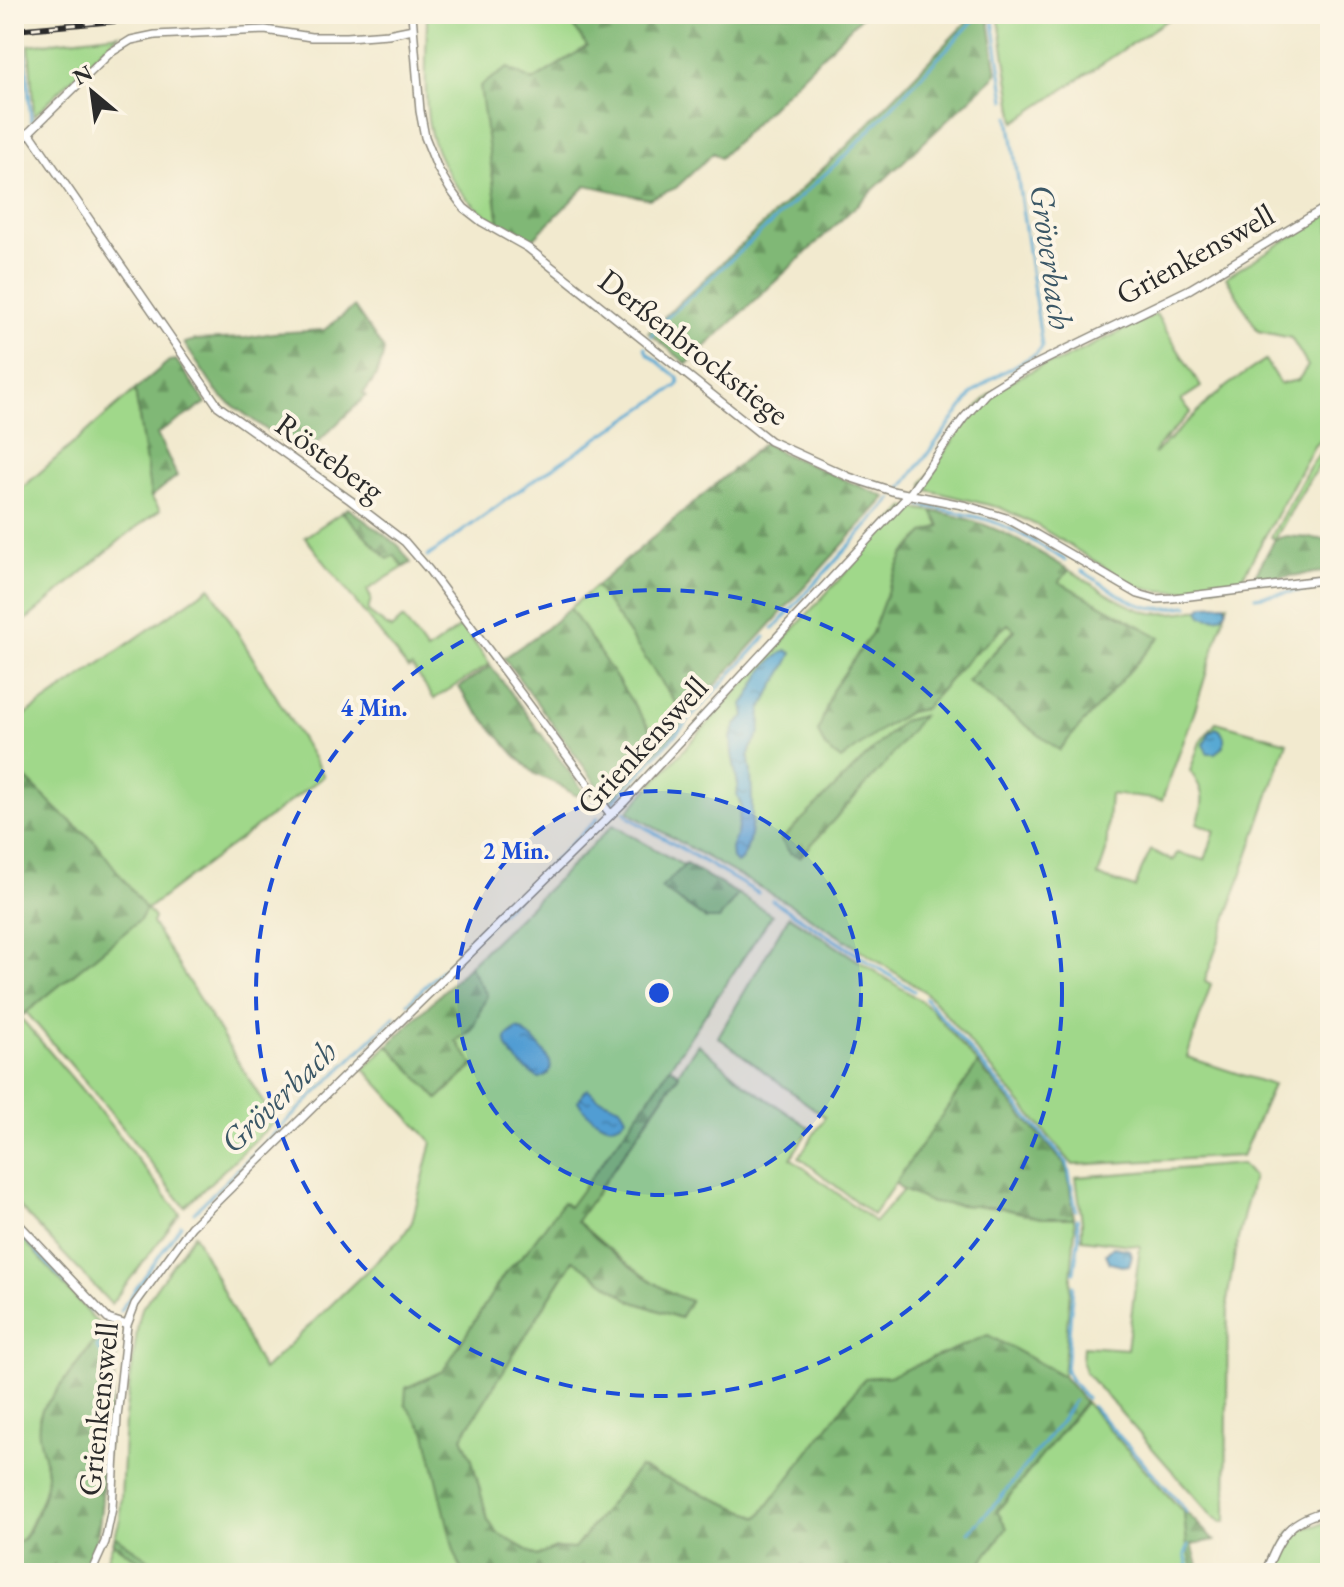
<svg xmlns="http://www.w3.org/2000/svg" width="1344" height="1587" viewBox="0 0 1344 1587" font-family="'EB Garamond',serif">
  <style>
    .green { fill: #a0d88a; stroke: #66825a; stroke-width: 2 }
    .forest { fill: url(#forest-firs); stroke: #567250; stroke-width: 2 }
    .water { fill: url(#water-ripples); stroke: #426a7f; stroke-width: 2 }
    .lines { fill: none; stroke-linecap: round; stroke-linejoin: round }
    .stream { stroke: #59a9d3; stroke-width: 3 }
    .street-casing { stroke: #8e8a7d; stroke-width: 10 }
    .street { stroke: #fff; stroke-width: 7 }
    .rail-casing { stroke: #2b2b2b; stroke-width: 6 }
    .rail { stroke: #fcf5e5; stroke-width: 3; stroke-dasharray: 9; stroke-linecap: butt }
    .ring { fill: none; stroke: #1d4ed8; stroke-width: 4; stroke-dasharray: 14 10 }
    .labels { text-anchor: middle; stroke-width: 8; stroke-linejoin: round; paint-order: stroke }
    .street-label { font-size: 32px; fill: #2b2b2b; stroke: #fcf5e5 }
    .water-label { font-size: 34px; font-style: italic; fill: #3b5766; stroke: #fcf5e5 }
    .centre { fill: #1d4ed8; stroke: #fcf5e5; stroke-width: 4 }
    .ring-label { font-size: 24px; text-anchor: middle; font-weight: bold; fill: #1d4ed8; stroke: #fcf5e5; stroke-width: 8; stroke-linejoin: round; paint-order: stroke }
  </style>
  <defs>
    <pattern id="forest-firs" width="22" height="20" patternUnits="userSpaceOnUse" patternTransform="scale(2)"><rect width="22" height="20" fill="#80b876"/><path d="M5 1l3.5 6h-7zM16 11l3.5 6h-7z" fill="#699661"/></pattern>
    <pattern id="water-ripples" width="26" height="14" patternUnits="userSpaceOnUse" patternTransform="scale(2)"><rect width="26" height="14" fill="#59a9d3"/><path d="M2 4q2-2 4 0t4 0M15 11q2-2 4 0t4 0" fill="none" stroke="#4a8aab"/></pattern>
  </defs>
  <rect width="100%" height="100%" fill="#fcf5e5"/>
  <filter id="ink" filterUnits="userSpaceOnUse"><feTurbulence type="fractalNoise" baseFrequency=".0125" numOctaves="2"/><feDisplacementMap in="SourceGraphic" scale="16" xChannelSelector="R" yChannelSelector="G"/><feConvolveMatrix kernelMatrix="1 2 1 2 8 2 1 2 1" color-interpolation-filters="sRGB"/></filter>
  <filter id="wash" filterUnits="userSpaceOnUse"><feTurbulence type="fractalNoise" baseFrequency=".006" numOctaves="4" result="noise"/><feDisplacementMap in="SourceGraphic" scale="32" xChannelSelector="R" yChannelSelector="G"/><feGaussianBlur stdDeviation="1.8" result="paint"/><feColorMatrix in="noise" values="0 0 0 0 0 0 0 0 0 0 0 0 0 0 0 0 0 1.4 0 .05"/><feComposite in="paint" operator="in"/></filter>
  <g filter="url(#wash)">
    <rect width="100%" height="100%" fill="#f2eacf"/>
    <!-- green -->
    <path class="green" d="M427,14H565L588,46L532,81L481,86L499,223C466,205 443,173 432,138C422,106 427,49 427,14Z
      M998,14H1176L1015,122Z
      M119,34L97,54L34,116L29,45Z
      M1330,213V313L1324,317L1330,323V432L1314,446L1242,578L1235,583C1201,588 1165,598 1132,584L1036,525L1001,508L923,489V483L973,412L989,395L1009,382L1043,365L1058,362L1156,314L1201,387L1181,400L1191,412L1157,447L1154,454L1210,400L1228,385L1265,360L1280,384L1298,380L1308,366L1291,338L1258,331L1226,277Z
      M135,390L151,497L160,510L125,536L14,630V495Z
      M1330,440V452L1311,477L1275,539L1271,537L1310,466Z
      M905,507L932,511L941,526L924,533L904,554L891,582L872,633L832,691L883,728L909,712L924,709L969,658L1008,623L1015,629L967,681L1060,750L1059,582L1069,570C1092,583 1128,610 1153,613C1177,615 1204,608 1228,604L1193,716L1162,800L1110,794L1106,852L1098,876L1135,888L1141,871L1151,850L1173,861L1177,853L1205,860L1215,831L1197,823C1206,800 1204,790 1190,771L1200,742L1216,722L1287,742L1205,981L1211,984L1187,1057L1273,1085L1242,1156L1073,1165L935,1002L925,992L791,905L636,817L628,811Z
      M342,512L387,558L393,554L404,567L367,590L371,598L368,612L391,629L403,618L427,651L462,626L490,664L434,699L412,667L408,669L305,537Z
      M596,586L686,718L661,746L570,608Z
      M210,587L324,776L147,909L154,918L152,923L275,1121L185,1207L100,1099L26,1012L140,920L95,842L61,813L14,767V723Z
      M613,825L684,866L662,888L719,919L738,894L772,915L643,1107L569,1208L563,1203L526,1252L505,1273L443,1371L406,1388V1404L426,1432L455,1551L463,1572L472,1573H169L115,1536L120,1519L125,1417L138,1324L142,1308L194,1234L263,1370L402,1237L412,1222L432,1142L364,1069L388,1045L439,1098L474,1066L456,1041L487,996L469,966Z
      M789,916L921,1001L931,1009L978,1064L873,1215L799,1157L825,1117L718,1037Z
      M14,1005L23,1015L20,1017L94,1104L180,1214L111,1304L14,1201Z
      M698,1044L745,1084L810,1128L791,1158L875,1222L903,1190L933,1203L1002,1208L1041,1218H1074L1075,1228L1063,1376L988,1335L890,1376L865,1378L759,1517L639,1467L574,1549L556,1548L537,1556L496,1532L488,1520L472,1460L462,1437L574,1259L631,1301L680,1318L690,1301C652,1288 607,1248 577,1221L679,1075L678,1073Z
      M1242,1164L1253,1177L1236,1247L1228,1295L1226,1522H1222L1212,1516L1085,1372L1082,1362L1083,1346L1127,1349L1140,1246L1082,1239V1222L1076,1177Z
      M14,1229L103,1329L42,1410L39,1418L47,1473L46,1485L42,1500L24,1537L14,1546V1489L19,1485C14,1462 13,1439 14,1415C14,1395 24,1387 14,1365Z
      M1085,1402L1184,1513L1187,1545L1195,1573H973L1007,1528L997,1512Z
      M1330,1522V1573H1272L1289,1532Z
      M113,1543L157,1573H101Z"/>
    <!-- forest -->
    <path class="forest" d="M565,14H864L720,158L713,153L676,188L649,199L587,185L532,240L499,223L480,86L508,68L533,81L587,46Z
      M974,14H988L997,74L687,364L648,332L847,146Z
      M354,307L384,350C381,367 375,382 363,393L366,396L318,442L298,453L223,398L216,391L184,343L195,340L246,338L273,333L324,330Z
      M176,360L206,403L157,434L177,476L151,497L135,390L169,361Z
      M764,443L784,454L886,497L686,718L596,586Z
      M348,508L398,545L411,563L404,567L394,555L388,559L342,512Z
      M932,511C989,520 1021,541 1069,570L1059,582L1160,637L1059,750L967,681L1015,630L1008,624L969,658L924,709L909,712L883,728L841,760L825,747L818,732L832,691L872,633L891,582L904,554L924,533L940,526Z
      M1287,536L1330,540V571L1258,580L1255,575L1275,539Z
      M570,608L661,746L612,800L607,798L504,658L543,631Z
      M491,666L587,796L575,795L559,785L535,774L515,755L467,700L459,687Z
      M922,716L884,765L800,857L790,853L781,840L902,721Z
      M14,767L61,813L95,842L146,909L140,920L23,1015L14,1005Z
      M686,864L738,894L719,919H706L661,888Z
      M469,966L487,995L472,1030L456,1041L474,1065L438,1099L388,1045Z
      M978,1064L1067,1167L1074,1218H1041L1002,1208L932,1203L903,1190L895,1183Z
      M670,1067L679,1074L577,1221C606,1248 653,1288 690,1301L680,1318L631,1301L573,1260L462,1437L472,1460L488,1520L496,1532L537,1556L556,1548L574,1549L639,1467L759,1517L865,1378L890,1376L988,1335L1063,1376L1085,1402L997,1511L1007,1528L973,1573L463,1572L454,1551L426,1433L405,1404L406,1388L443,1371L505,1273L526,1252L563,1202L569,1207L643,1107Z
      M107,1326L117,1338L118,1352C111,1395 107,1439 103,1482C101,1516 99,1542 84,1573H14V1546C17,1543 21,1541 24,1538C34,1525 48,1488 47,1472C44,1447 33,1435 42,1410Z
      M1184,1513H1187L1214,1540L1192,1544L1200,1573H1195L1187,1545Z
      M115,1536L169,1573H157L113,1543Z"/>
    <!-- water -->
    <path class="water" d="M1225,604L1227,609C1223,620 1212,619 1202,616L1199,609L1205,605Z
      M786,650L792,653C784,672 771,689 762,708C759,716 762,724 760,732C757,741 750,746 749,755C748,761 751,767 751,774C752,793 756,853 737,863L732,859L731,848L737,834L741,805L737,795L738,785L732,754L731,737L736,725L745,716L743,704C751,695 755,684 761,674C765,666 779,655 786,650Z
      M1216,728L1220,730L1224,737V746L1215,753H1207L1204,744L1210,732Z
      M518,1029C528,1033 555,1058 550,1070C548,1075 544,1076 540,1078C530,1076 500,1048 507,1037C508,1035 516,1030 518,1029Z
      M588,1089L598,1098L620,1107L626,1117C613,1138 585,1115 578,1101L584,1091Z
      M1113,1247L1130,1250L1132,1256L1129,1265L1122,1266L1110,1263L1106,1254Z"/>
    <g class="lines">
      <!-- stream -->
      <path class="stream" d="M992,14L1005,100
        M23,17V14
        M24,40L31,120
        M14,158L24,148
        M651,336L659,325L848,153L980,14
        M902,488L973,393L991,379L1036,354L1042,347L1009,117
        M921,505C945,510 968,514 991,521C1017,530 1041,546 1065,560
        M427,557L528,484L677,386L679,384L678,378L647,353L645,347
        M1082,571C1104,584 1129,606 1156,608C1166,609 1177,607 1188,606
        M1255,597L1330,587
        M773,629L893,498
        M612,804L765,637
        M624,811L630,818L646,828L758,893
        M772,900L914,991
        M925,998L1067,1163L1076,1210
        M408,1003L598,818
        M194,1212L395,1016
        M14,1227L92,1311
        M1074,1272L1079,1236L1077,1219
        M1073,1285L1066,1371L1070,1379L1086,1398
        M120,1311L181,1225
        M108,1332L97,1348L114,1368
        M1092,1406L1180,1503L1186,1512
        M969,1532L998,1501L1058,1425L1074,1401
        M1189,1545L1185,1555L1190,1573"/>
    </g>
  </g>
  <g filter="url(#ink)">
    <g class="lines">
      <!-- street casing -->
      <g class="street-casing">
        <path id="street" d="M412,14L420,111L425,137L438,169L450,189L464,208L482,222L528,248L770,441L849,477L892,491L967,506L1006,518L1037,535L1138,594L1156,599L1173,598L1330,579
          M29,132L218,406L350,500L405,542L429,570L611,815
          M14,147L110,53L131,40L155,35L265,30L311,37H347L388,34L413,29
          M14,1219L108,1319L127,1325
          M91,1573L105,1542L112,1508L117,1417L127,1325L135,1304L191,1227L624,802L909,495L963,419L986,393L1020,372L1190,289L1330,205
          M1265,1573C1281,1535 1287,1520 1330,1510"/>
      </g>
      <!-- street -->
      <use href="#street" class="street"/>
      <!-- rail casing -->
      <g class="rail-casing">
        <path id="rail" d="M14,30L194,14"/>
      </g>
      <!-- rail -->
      <use href="#rail" class="rail"/>
    </g>
  </g>
  <!-- distance rings -->
  <circle cx="659" cy="993" r="202" fill="#1d4ed8" fill-opacity=".12"/>
  <g class="ring">
    <circle cx="659" cy="993" r="202"/>
    <circle cx="659" cy="993" r="403"/>
  </g>
  <g class="labels">
    <!-- street labels -->
    <g class="street-label">
      <text transform="translate(1195 254) rotate(-29)" y="11">Grienkenswell</text>
      <text transform="translate(694 347) rotate(38)" y="11">Derßenbrockstiege</text>
      <text transform="translate(330 457) rotate(36)" y="11">Rösteberg</text>
      <text transform="translate(642 745) rotate(-47)" y="11">Grienkenswell</text>
      <text transform="translate(98 1409) rotate(-84)" y="11">Grienkenswell</text>
    </g>
    <!-- water labels -->
    <g class="water-label">
      <text transform="translate(1052 257) rotate(82)" y="12">Gröverbach</text>
      <text transform="translate(278 1096) rotate(-44)" y="12">Gröverbach</text>
    </g>
  </g>
  <circle cx="659" cy="993" r="12" class="centre"/>
  <g class="ring-label">
    <text x="374" y="716">4 Min.</text>
    <text x="516" y="859">2 Min.</text>
  </g>
  <!-- margin -->
  <rect width="1344" height="1587" fill="none" stroke="#fcf5e5" stroke-width="48"/>
  <!-- north arrow -->
  <g transform="translate(92 92) rotate(331)" stroke="#fcf5e5" stroke-width="6" paint-order="stroke">
  <path d="M0-6L14 30L0 20L-14 30Z" fill="#2b2b2b"/>
  <text y="-12" font-size="22" font-weight="bold" text-anchor="middle" fill="#2b2b2b">N</text>
  </g>
</svg>
